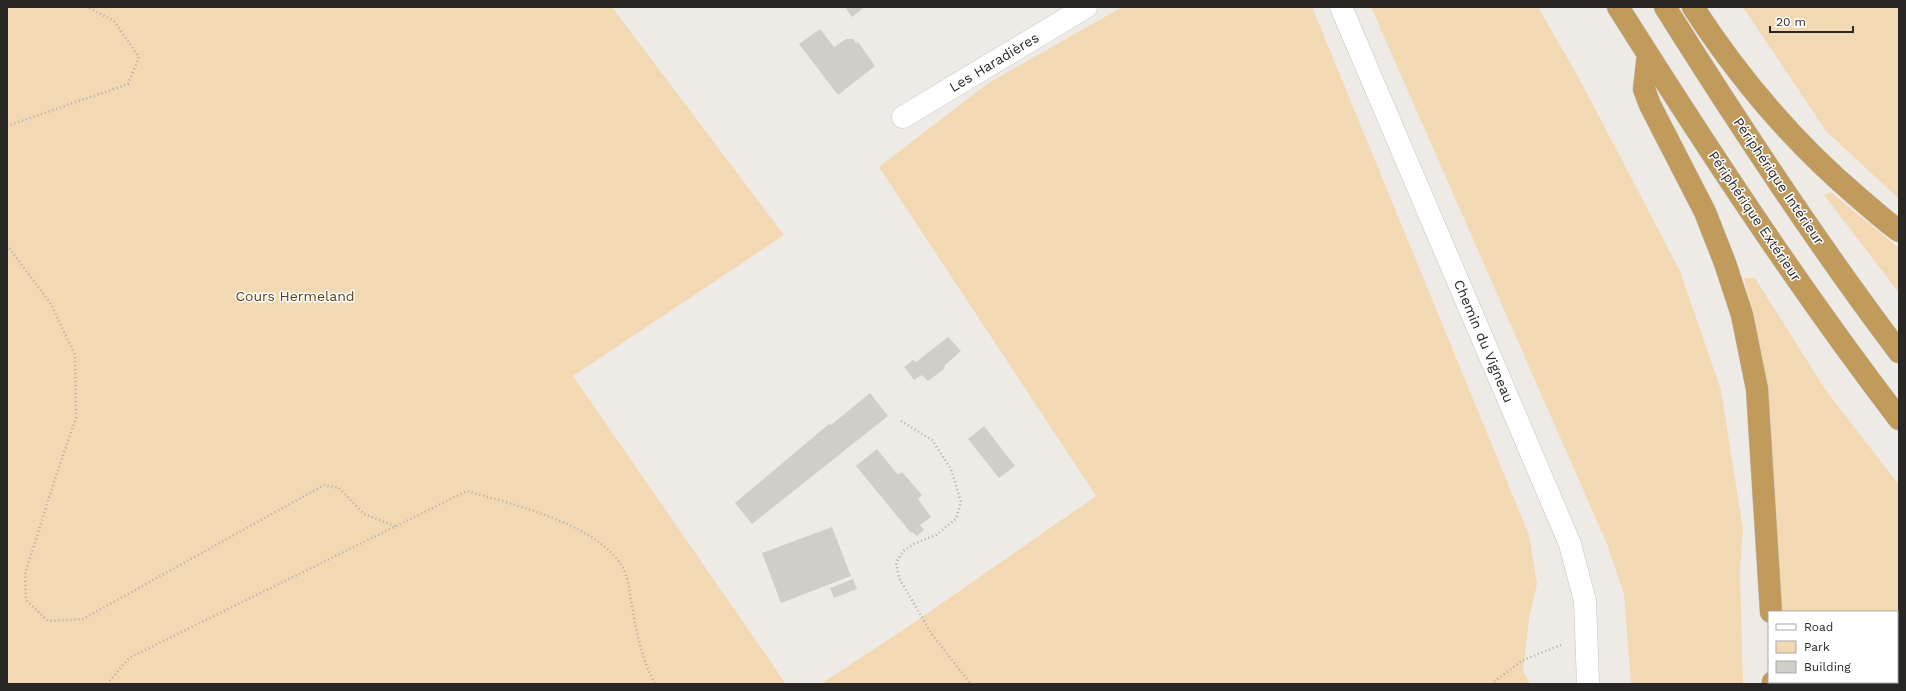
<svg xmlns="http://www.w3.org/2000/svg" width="1906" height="691" viewBox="0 0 1906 691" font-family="'Work Sans',sans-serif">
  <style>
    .green { fill: #f2d9b4 }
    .building { fill: #d1cec9 }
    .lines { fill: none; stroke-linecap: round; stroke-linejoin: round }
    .minor-casing { stroke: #c7c4bf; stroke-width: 23 }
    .trunk-casing { stroke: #c7c7c7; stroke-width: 23 }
    .path { stroke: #aeaca8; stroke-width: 2.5; stroke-dasharray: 1 3; stroke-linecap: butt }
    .minor { stroke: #fff; stroke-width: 22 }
    .trunk { stroke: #c09b5c; stroke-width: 22 }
    .labels { text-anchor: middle; stroke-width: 3; stroke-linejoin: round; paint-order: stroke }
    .street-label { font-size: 14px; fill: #292726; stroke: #fff }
    .park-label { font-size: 14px; fill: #5a4013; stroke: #fff }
  </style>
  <rect width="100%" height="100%" fill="#eeebe6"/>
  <!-- green -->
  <path class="green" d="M7,7H612L784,235L573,376L786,684H7Z
    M1122,7H1312L1529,535L1537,584L1529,618L1523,671L1530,684H821L915,622L1096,496L879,167L987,84Z
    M1371,7H1538L1580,80L1680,271L1721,390L1743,529L1740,572L1743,684H1631L1624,594L1607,544Z
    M1743,7H1899V199L1826,131Z
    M1831,192L1899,248V293L1824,195Z
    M1744,278H1755L1825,389L1899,485V684H1780L1781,682H1897V612H1782L1774,487L1762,357Z"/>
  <!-- building -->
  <path class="building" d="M845,7H865L852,17Z
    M820,29L834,47L846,39H853L856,43L858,42L875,66L838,95L799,44Z
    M948,337L961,351L944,366L945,368L928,381L922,375L914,380L904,367L913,360L916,362Z
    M870,393L888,416L752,524L735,503L829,424L831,425Z
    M984,426L1015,466L999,478L968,439Z
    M877,449L898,475L902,472L922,495L918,499L931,517L920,525L924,530L917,536L912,532L911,533L856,466Z
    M832,527L851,576L781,603L762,553Z
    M853,579L857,589L834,598L830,588Z"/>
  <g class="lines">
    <!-- minor casing -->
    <g class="minor-casing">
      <path id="minor" d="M1341,7L1570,544L1585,601L1588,684
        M903,117L1086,7"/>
    </g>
    <!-- trunk casing -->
    <g class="trunk-casing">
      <path id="trunk" d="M1618,7C1707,148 1798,287 1899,419
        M1665,7C1739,125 1815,241 1899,352
        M1693,7C1739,78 1794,143 1859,198C1872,209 1885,221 1899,231
        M1648,54L1644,89L1650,105L1705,212L1725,263L1742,315L1757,389L1771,612
        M1773,684V682"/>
    </g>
    <!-- path -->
    <path class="path" d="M7,126L128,84L139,57L114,21L88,7
      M7,245L51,304L75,355L76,418L55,479L25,574L26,600L48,621L83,619L324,485L339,488L364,514L395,526
      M901,421L932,440L951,469L961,502L956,519L936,535L914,544L903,551L896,563L899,578L933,636L971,684
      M107,684L129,658L467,491C511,504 609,526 626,575C630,587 630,599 633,611C637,637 643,661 655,684
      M1491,684L1523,660L1561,645"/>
    <!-- minor -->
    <use href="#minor" class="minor"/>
    <!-- trunk -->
    <use href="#trunk" class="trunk"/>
  </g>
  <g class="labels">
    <!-- street labels -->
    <g class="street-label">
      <text transform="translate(994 62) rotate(-31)" y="5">Les Haradières</text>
      <text transform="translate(1779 181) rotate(56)" y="5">Périphérique Intérieur</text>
      <text transform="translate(1755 216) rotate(56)" y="5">Périphérique Extérieur</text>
      <text transform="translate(1484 341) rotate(67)" y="5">Chemin du Vigneau</text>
    </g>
    <!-- park labels -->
    <g class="park-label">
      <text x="295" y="301">Cours Hermeland</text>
    </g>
  </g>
  <!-- border -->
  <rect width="1906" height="691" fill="none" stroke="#292726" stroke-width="16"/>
  <!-- legend -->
  <rect x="1768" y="611" width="130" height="72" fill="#ffffff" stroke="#a9a9a8"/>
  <rect x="1776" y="624" width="20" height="6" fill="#ffffff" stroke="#a9a9a8"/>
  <text x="1804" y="631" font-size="12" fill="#292726">Road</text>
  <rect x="1776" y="641" width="20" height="12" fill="#f2d9b4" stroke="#a9a9a8"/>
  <text x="1804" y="651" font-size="12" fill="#292726">Park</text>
  <rect x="1776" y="661" width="20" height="12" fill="#d1cec9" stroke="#a9a9a8"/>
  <text x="1804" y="671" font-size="12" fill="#292726">Building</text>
  <!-- scale -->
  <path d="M1770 26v6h83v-6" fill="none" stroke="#292726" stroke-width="2"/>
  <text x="1776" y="26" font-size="12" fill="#292726" stroke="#ffffff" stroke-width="3" paint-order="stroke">20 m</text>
</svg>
